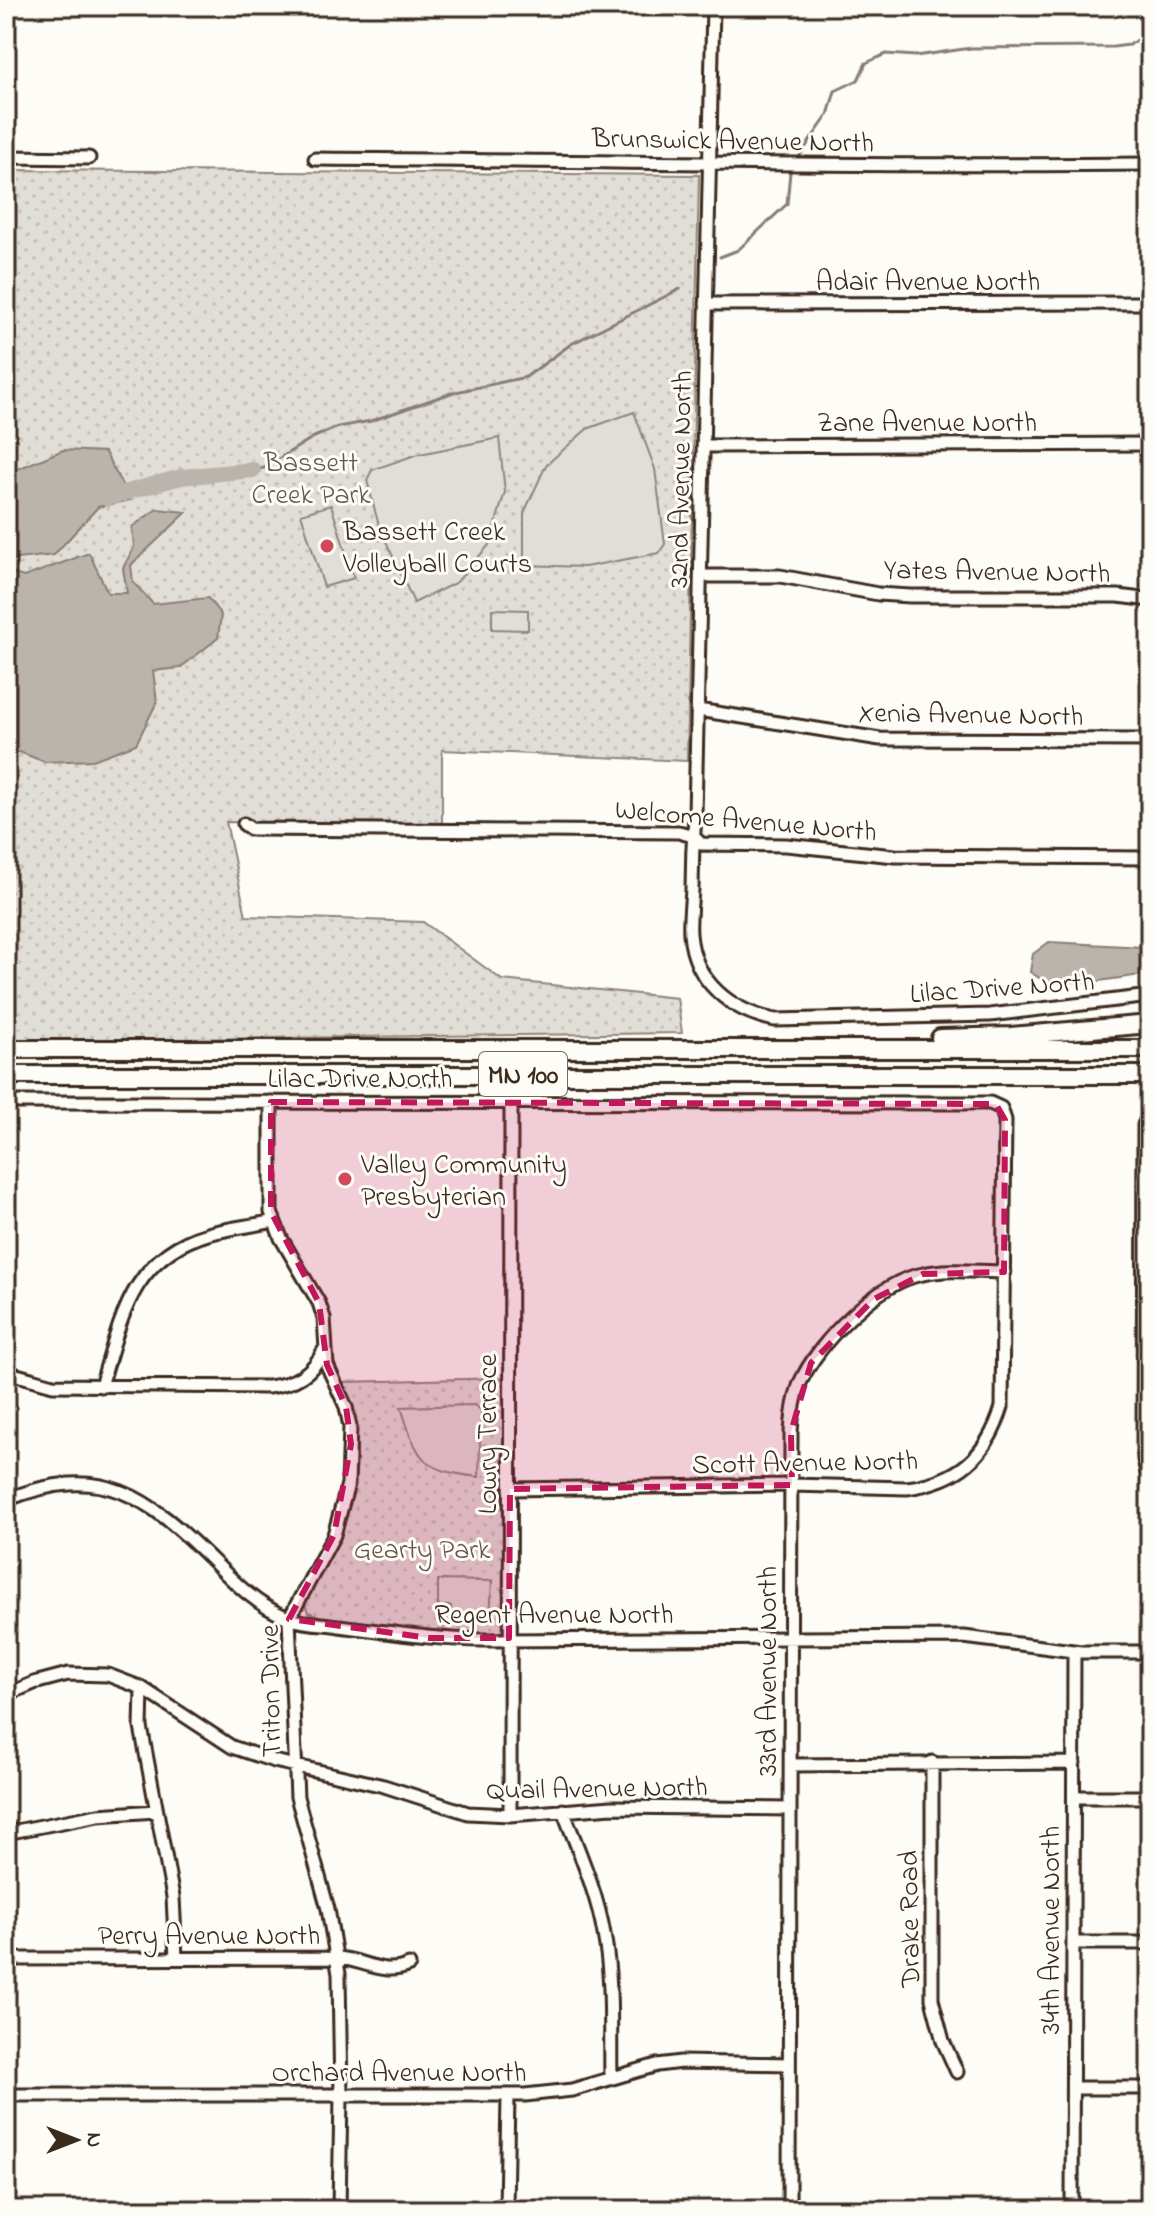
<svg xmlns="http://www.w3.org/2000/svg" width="1156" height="2216" viewBox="0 0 1156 2216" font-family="'Indie Flower',sans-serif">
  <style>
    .park { fill: url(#park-dots); stroke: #8e847a; stroke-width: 2 }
    .pitch { fill: #e1ded7; stroke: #8e847a; stroke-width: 2 }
    .water { fill: #bbb4ad; stroke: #887d74; stroke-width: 2 }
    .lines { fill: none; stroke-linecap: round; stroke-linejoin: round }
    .stream { stroke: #887d74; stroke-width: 3 }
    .river { stroke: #bbb4ad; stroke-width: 16 }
    .minor-casing { stroke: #3b2a1e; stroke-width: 17 }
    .highway-casing { stroke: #3b2a1e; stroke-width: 22 }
    .minor { stroke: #fdfcf7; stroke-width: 11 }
    .highway { stroke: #fdfcf7; stroke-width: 16 }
    .marked { fill: #c2185b; fill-opacity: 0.2; stroke: #c2185b; stroke-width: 6; stroke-dasharray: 16 10; stroke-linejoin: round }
    .poi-dot { fill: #d1495b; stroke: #fdfcf7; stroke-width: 3 }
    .labels { text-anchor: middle; stroke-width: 6; stroke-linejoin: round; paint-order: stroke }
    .shield { fill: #fdfcf7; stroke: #75695f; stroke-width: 2 }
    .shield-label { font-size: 26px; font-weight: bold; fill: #3b2a1e }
    .street-label { font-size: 28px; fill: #3b2a1e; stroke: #fdfcf7 }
    .park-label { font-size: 28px; fill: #64574c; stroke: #fdfcf7 }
    .poi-label { font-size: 28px; fill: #3b2a1e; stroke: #fdfcf7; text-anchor: start }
  </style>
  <defs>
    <pattern id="park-dots" width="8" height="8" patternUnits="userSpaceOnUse" patternTransform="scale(2)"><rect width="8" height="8" fill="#e1ded7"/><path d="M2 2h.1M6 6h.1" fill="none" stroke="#c2bfb8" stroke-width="1.8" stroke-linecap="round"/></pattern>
  </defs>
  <rect width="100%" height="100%" fill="#fdfcf7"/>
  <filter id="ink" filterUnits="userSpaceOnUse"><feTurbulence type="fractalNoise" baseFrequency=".0125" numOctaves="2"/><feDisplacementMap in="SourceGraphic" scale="16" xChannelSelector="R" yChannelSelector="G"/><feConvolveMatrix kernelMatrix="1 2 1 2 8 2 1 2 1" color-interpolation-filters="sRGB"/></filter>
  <g filter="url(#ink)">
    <!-- park -->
    <path class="park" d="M6,170L699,175L687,761L442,750V824L226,822L246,916L423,922L502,980L677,998L682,1033L6,1041Z
      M506,1378L505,1626L502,1631C470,1646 393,1626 357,1621C340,1619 323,1620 308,1612L304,1603L306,1597C347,1537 377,1451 341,1382Z"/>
    <!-- pitch -->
    <path class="pitch" d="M634,412L655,469L665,544L659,553L585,567L524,565V513L546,465L587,429Z
      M499,438L505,492L489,545L457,582L414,603L379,526L367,480L372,470L415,455Z
      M331,505L354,578L324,587L301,514Z
      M492,609L528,610V630L492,629Z
      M474,1405L481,1410L479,1477C421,1470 418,1461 401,1407Z
      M438,1580L492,1581L490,1621H451V1606H438Z"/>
    <!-- water -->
    <path class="water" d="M63,450L105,452L130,500L98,507L54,555L7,560L14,574L24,577L89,553L108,593H127L123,568L134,547L132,527L157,509L187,512L131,565L133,582L153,604L208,598L221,615L218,638L180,668L153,671L157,702L136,744L93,760L45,762L6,747V620L10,584L6,580V474Z
      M1049,942L1144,947C1150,955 1153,965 1148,974L1099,981L1047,983L1030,972L1033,954Z"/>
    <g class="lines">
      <!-- stream -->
      <path class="stream" d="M800,155L828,115L835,91L858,80L866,63L886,54L916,56L971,48L1113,47L1129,45L1150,31
        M720,257L738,250L787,204L790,172
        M253,470L264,468L312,438L338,427L371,421L451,393L526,377L571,344L680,289"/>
      <!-- river -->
      <path class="river" d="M106,498L181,477L253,470"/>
      <!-- minor casing -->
      <g class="minor-casing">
        <path id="minor" d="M713,6L695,815C693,840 692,865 692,890C691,905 689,920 690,934C694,982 731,1011 775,1020L990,1015L1150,996
          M6,157L89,158
          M315,159C593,161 872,167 1150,164
          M706,304L1150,303
          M704,446L1150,444
          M701,576H780L878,594L910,596H1118L1150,600
          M698,710L880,739L1150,740
          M244,824L251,829L679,832L693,836L701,844L786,845L895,856L1150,858
          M6,1102L990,1103L1001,1108L1005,1120L1002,1407C987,1457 958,1481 907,1488L792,1485L510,1489
          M271,1102V1212L281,1238L319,1303L324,1318L327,1365L346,1407L350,1427L348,1484L334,1535L289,1619L297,1797L328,1909L339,1974L341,2096L339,2210
          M1150,1112L1144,1125L1143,1445L1144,1460L1150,1484
          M6,1372L53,1385L268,1387C295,1384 312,1374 324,1350
          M101,1386C121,1320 131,1256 208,1234C229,1228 252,1226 274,1221
          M6,1500C102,1461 147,1496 214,1562C236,1584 257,1605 286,1617C301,1624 322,1623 339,1626C388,1632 435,1640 484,1640L964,1637L1081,1652H1150
          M142,1688L141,1727L173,1897L176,1958
          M6,1695L34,1683L68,1674L108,1675L142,1688L232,1747L274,1761L384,1786L468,1813L510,1815L612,1807L790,1809
          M932,1762V1999L943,2041L957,2072
          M790,1765L1074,1763
          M1074,1797H1150
          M563,1810C578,1850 597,1892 604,1934C613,1981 610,2030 611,2078
          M510,1815L511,1101
          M6,1833L98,1815L156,1811
          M1074,1943H1150
          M6,1959L337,1958C363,1959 383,1977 409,1965
          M1073,2088H1150
          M6,2095H525L572,2090L657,2065L681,2062L789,2064
          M506,2210L508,2096
          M789,2210L791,1432C792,1415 794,1399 800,1383C818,1342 878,1282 923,1274C949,1268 978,1272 1004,1272
          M1072,2210L1074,1651"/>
      </g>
      <!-- highway casing -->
      <g class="highway-casing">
        <path id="highway" d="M940,1038L1011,1036L1150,1024
          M6,1049H1150
          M6,1075H1150"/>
      </g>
      <!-- minor -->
      <use href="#minor" class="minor"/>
      <!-- highway -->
      <use href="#highway" class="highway"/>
    </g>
  </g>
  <!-- marked area -->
  <path class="marked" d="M271,1102L996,1104L1005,1120L1004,1272L923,1274L874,1299L811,1363L791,1432L792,1485L510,1489L509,1638H430L289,1619L334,1535L351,1444L346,1407L327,1365L319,1303L271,1212Z"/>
  <!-- markers -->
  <g class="poi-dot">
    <circle cx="327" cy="546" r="8"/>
    <circle cx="345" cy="1179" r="8"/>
  </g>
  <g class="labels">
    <!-- shield labels -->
    <rect class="shield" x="479" y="1052" width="88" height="44" rx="6"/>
    <g class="shield-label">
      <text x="523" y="1083">MN 100</text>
    </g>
    <!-- street labels -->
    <g class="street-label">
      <text transform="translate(733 139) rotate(1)" y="10">Brunswick Avenue North</text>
      <text x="928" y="290">Adair Avenue North</text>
      <text x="927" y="431">Zane Avenue North</text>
      <text transform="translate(679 479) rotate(-89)" y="10">32nd Avenue North</text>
      <text transform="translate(997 570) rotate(1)" y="10">Yates Avenue North</text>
      <text transform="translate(971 713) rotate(1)" y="10">Xenia Avenue North</text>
      <text transform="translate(746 819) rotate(5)" y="10">Welcome Avenue North</text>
      <text transform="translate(1002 986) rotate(-4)" y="10">Lilac Drive North</text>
      <text x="360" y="1087">Lilac Drive North</text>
      <text transform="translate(486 1434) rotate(-90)" y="10">Lowry Terrace</text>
      <text transform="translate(805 1461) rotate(-1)" y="10">Scott Avenue North</text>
      <text x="554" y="1623">Regent Avenue North</text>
      <text transform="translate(766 1671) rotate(-90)" y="10">33rd Avenue North</text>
      <text transform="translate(269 1691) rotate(-91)" y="10">Triton Drive</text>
      <text transform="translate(597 1787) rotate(-1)" y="10">Quail Avenue North</text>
      <text transform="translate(908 1919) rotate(-91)" y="10">Drake Road</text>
      <text transform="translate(1049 1930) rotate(-90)" y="10">34th Avenue North</text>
      <text x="209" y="1944">Perry Avenue North</text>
      <text x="399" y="2081">Orchard Avenue North</text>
    </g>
    <!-- park labels -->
    <g class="park-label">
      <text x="311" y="471">Bassett<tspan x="311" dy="32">Creek Park</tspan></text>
      <text x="422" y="1558">Gearty Park</text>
    </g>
    <!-- poi labels -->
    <g class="poi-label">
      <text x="343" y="540">Bassett Creek<tspan x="343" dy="32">Volleyball Courts</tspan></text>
      <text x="361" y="1173">Valley Community<tspan x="361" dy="32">Presbyterian</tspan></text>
    </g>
  </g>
  <!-- margin -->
  <rect width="1156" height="2216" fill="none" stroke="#fdfcf7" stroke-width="32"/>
  <rect x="16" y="16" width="1124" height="2184" fill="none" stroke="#3b2a1e" stroke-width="3" filter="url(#ink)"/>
  <!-- north arrow -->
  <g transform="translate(76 2140) rotate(90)" stroke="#fdfcf7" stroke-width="6" paint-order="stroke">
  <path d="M0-6L14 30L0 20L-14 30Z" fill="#3b2a1e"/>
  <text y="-12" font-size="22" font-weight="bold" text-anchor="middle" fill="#3b2a1e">N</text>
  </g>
</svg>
